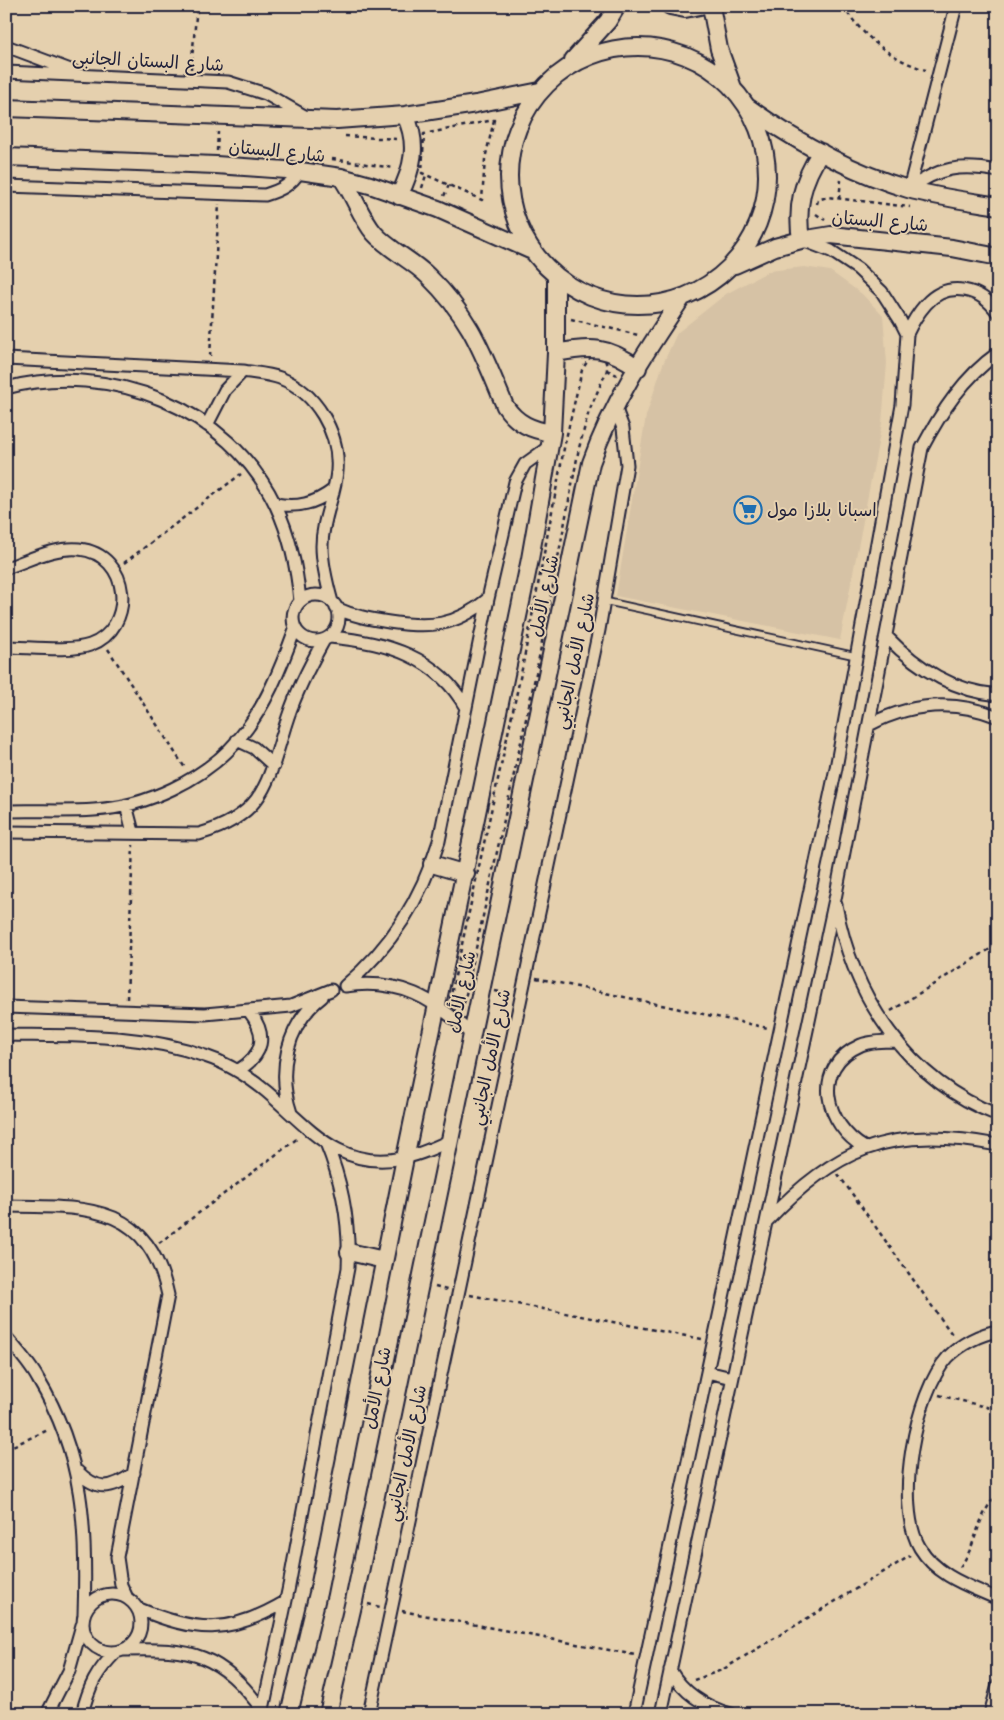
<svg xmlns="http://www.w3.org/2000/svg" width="1004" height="1720" viewBox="0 0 1004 1720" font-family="'Shantell Sans','Playpen Sans Arabic',sans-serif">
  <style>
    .built { fill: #d6c2a5 }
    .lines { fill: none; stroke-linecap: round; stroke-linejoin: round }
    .lane-casing { stroke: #22223b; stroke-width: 9 }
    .street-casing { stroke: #22223b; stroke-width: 15 }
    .secondary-casing { stroke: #22223b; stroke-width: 20 }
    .path { stroke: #22223b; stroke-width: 2.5; stroke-dasharray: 4 4; stroke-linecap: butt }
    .lane { stroke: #e5d0ae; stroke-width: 5.5 }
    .street { stroke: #e5d0ae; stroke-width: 11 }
    .secondary { stroke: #e5d0ae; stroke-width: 16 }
    .labels { text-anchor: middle; stroke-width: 4; stroke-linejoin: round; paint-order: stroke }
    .street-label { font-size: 18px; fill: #22223b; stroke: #e5d0ae }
    .poi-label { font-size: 18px; fill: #22223b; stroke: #e5d0ae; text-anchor: start }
  </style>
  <rect width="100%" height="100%" fill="#e5d0ae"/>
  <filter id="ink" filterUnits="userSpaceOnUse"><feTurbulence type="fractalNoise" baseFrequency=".02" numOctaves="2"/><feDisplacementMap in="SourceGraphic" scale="10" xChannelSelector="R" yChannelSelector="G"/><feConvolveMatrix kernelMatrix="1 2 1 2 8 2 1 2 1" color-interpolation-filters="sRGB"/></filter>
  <g filter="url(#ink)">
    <!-- built -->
    <path class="built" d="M804,267L830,271L862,294L883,316L887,363L882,423L840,640L616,596L646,416L663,364L677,333L726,294L769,271Z"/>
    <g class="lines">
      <!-- lane casing -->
      <g class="lane-casing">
        <path id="lane" d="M604,601L856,656"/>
      </g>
      <!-- street casing -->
      <g class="street-casing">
        <path id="street" d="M6,46L73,71
          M6,72L228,82L266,94L308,118
          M6,186L265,195C281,190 291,185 300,171
          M909,189L956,6
          M909,189C939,167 961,164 998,171
          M907,334C912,323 918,313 926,304C948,280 981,288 998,313
          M6,359L243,371C255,373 269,374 280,378C316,392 340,433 337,471C335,496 322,519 322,546C322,565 327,584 332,602
          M6,388C109,361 229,407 276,506C290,536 297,568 300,601
          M207,425L225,390L243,371
          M275,504C297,508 315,504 333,490
          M6,568C30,560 53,547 79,549C131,554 137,628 90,645C71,652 28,647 6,647
          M293 618a23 23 0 1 1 46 0a23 23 0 1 1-46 0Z
          M336,608C353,616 370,619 389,622C429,628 455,627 488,599
          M330,637C386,642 437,656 466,708
          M887,637C918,669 953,691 998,695
          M869,725C911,703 953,699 998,717
          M237,740L254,748L274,766
          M126,805L133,832
          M6,811C35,810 65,812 94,810C145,807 204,780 238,740C265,708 281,668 295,629
          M6,832L199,834C269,814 268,777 288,717C297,690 310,665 324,640
          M836,905C853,997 908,1081 998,1115
          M345,986C392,946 421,899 439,841L488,599L515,482L525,464L550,446
          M345,986C399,978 434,998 472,1035
          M6,1007L205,1014L291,1006L331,990
          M6,1035C73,1036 141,1033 205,1056C227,1063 249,1077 267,1092C309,1128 340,1171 403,1158C419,1155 434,1148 449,1141
          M237,1071C264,1055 268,1035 249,1011
          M291,1113C277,1072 286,1025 322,997
          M865,1148C825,1125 810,1067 861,1045C871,1041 885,1041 896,1041
          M6,1206C85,1207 148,1202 168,1295L117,1557L121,1585L127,1598
          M767,1221C794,1192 827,1163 865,1149C906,1133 956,1137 998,1145
          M998,1331C980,1334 961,1344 948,1357C915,1393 894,1505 920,1548C937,1576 969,1586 998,1599
          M6,1337C17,1350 30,1364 38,1379C84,1455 87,1529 84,1615
          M707,1372L732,1378
          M77,1471C97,1491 111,1490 134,1473
          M83 1623a29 29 0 1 1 58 0a29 29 0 1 1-58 0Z
          M137,1608C196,1633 229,1635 285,1602
          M124,1650C193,1648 220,1653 263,1711
          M670,1670C684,1694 705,1707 731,1714
          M47,1714L69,1671L82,1625
          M82,1714C89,1686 96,1672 116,1652
          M262,1714L289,1586L348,1268C350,1224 343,1184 326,1143
          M369,1714L599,630L627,465L623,428L615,407
          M634,1714L836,768L902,405L907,334L900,320L882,292L858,269L831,251L805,241
          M661,1714L835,899L922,448C941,412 964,377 998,353
          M990,1714L998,1685"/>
      </g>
      <!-- secondary casing -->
      <g class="secondary-casing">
        <path id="secondary" d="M670,6L685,9L700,6
          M711,6L719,49L732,85
          M509 176a129 129 0 1 1 258 0a129 129 0 1 1-258 0Z
          M573,60L608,21L617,6
          M6,108L337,120L405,115L476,104L540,91
          M749,108C797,142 851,172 908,189C937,197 968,201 998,206
          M6,157L216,165L300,171L341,177L370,185L438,209L530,250
          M341,177C354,195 360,216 374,233C389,250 412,260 428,276C472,319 482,352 505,406C517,424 532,430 552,433
          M399,196C413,168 419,144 405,115
          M801,240C796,207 802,180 821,152
          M735,265L775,247L801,240L831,235L952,248L998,257
          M556,353C591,346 608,346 638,368
          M432,864L466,874
          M349,1252L384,1260
          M289,1714L318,1593L405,1158L530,559L552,433L556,353V279
          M328,1714L354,1601L591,463C612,403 646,351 682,298"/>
      </g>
      <!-- path -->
      <path class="path" d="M843,6C862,36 892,60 926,70
        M191,69L197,6
        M494,120L485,159L482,200L422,173L424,134Z
        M345,136L396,139
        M217,151L218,132
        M332,159L394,168
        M422,188L426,175
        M444,196L449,185
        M839,199L841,180
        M817,204L818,200L827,197L910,207
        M816,214L825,220
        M571,319L638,335
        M210,356L219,204
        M590,357H599L606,362L607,370L589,411L579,448L536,673L461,1017L449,1004L522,669L565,443L582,370Z
        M607,370L617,375
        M124,563L241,474
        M108,649L185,768
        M536,978L768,1028
        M456,983L468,985
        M495,991L510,994
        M127,999L133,845
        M891,1011L998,944
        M838,1174L954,1337
        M159,1243L298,1138
        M435,1287L447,1290
        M470,1295L702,1339
        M939,1395L998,1410
        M6,1449L48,1430
        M960,1567C978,1543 976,1517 998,1493
        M368,1604L380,1607
        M402,1611L635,1655
        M694,1680L722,1670L910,1556"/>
      <!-- lane -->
      <use href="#lane" class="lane"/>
      <!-- street -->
      <use href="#street" class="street"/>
      <!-- secondary -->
      <use href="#secondary" class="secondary"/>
    </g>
  </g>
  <!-- icons -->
  <defs>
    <g id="supermarket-ring" transform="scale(1.4375)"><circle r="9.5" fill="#e5d0ae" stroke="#1f6fb2" stroke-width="1.5"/><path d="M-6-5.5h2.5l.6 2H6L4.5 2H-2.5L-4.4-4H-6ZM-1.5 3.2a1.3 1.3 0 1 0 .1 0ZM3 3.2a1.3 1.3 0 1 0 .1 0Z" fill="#1f6fb2"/></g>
  </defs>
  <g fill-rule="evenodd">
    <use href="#supermarket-ring" x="748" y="510"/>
  </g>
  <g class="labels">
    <!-- street labels -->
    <g class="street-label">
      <text transform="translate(148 61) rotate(3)" y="6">شارع البستان الجانبى</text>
      <text transform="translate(277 151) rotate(6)" y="6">شارع البستان</text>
      <text transform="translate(880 221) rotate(5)" y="6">شارع البستان</text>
      <text transform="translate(544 596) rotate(-78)" y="6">شارع الأمل</text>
      <text transform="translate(574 661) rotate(-78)" y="6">شارع الأمل الجانبي</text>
      <text transform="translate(461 992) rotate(-78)" y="6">شارع الأمل</text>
      <text transform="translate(490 1057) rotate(-78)" y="6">شارع الأمل الجانبي</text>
      <text transform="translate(377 1388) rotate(-79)" y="6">شارع الأمل</text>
      <text transform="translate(406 1453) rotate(-78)" y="6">شارع الأمل الجانبي</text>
    </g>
    <!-- poi labels -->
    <g class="poi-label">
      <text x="767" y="516">اسبانا بلازا مول</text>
    </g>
  </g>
  <!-- margin -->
  <rect width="1004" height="1720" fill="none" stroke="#e5d0ae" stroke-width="25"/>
  <rect x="12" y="12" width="979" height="1695" fill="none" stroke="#22223b" stroke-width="2" filter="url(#ink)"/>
</svg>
